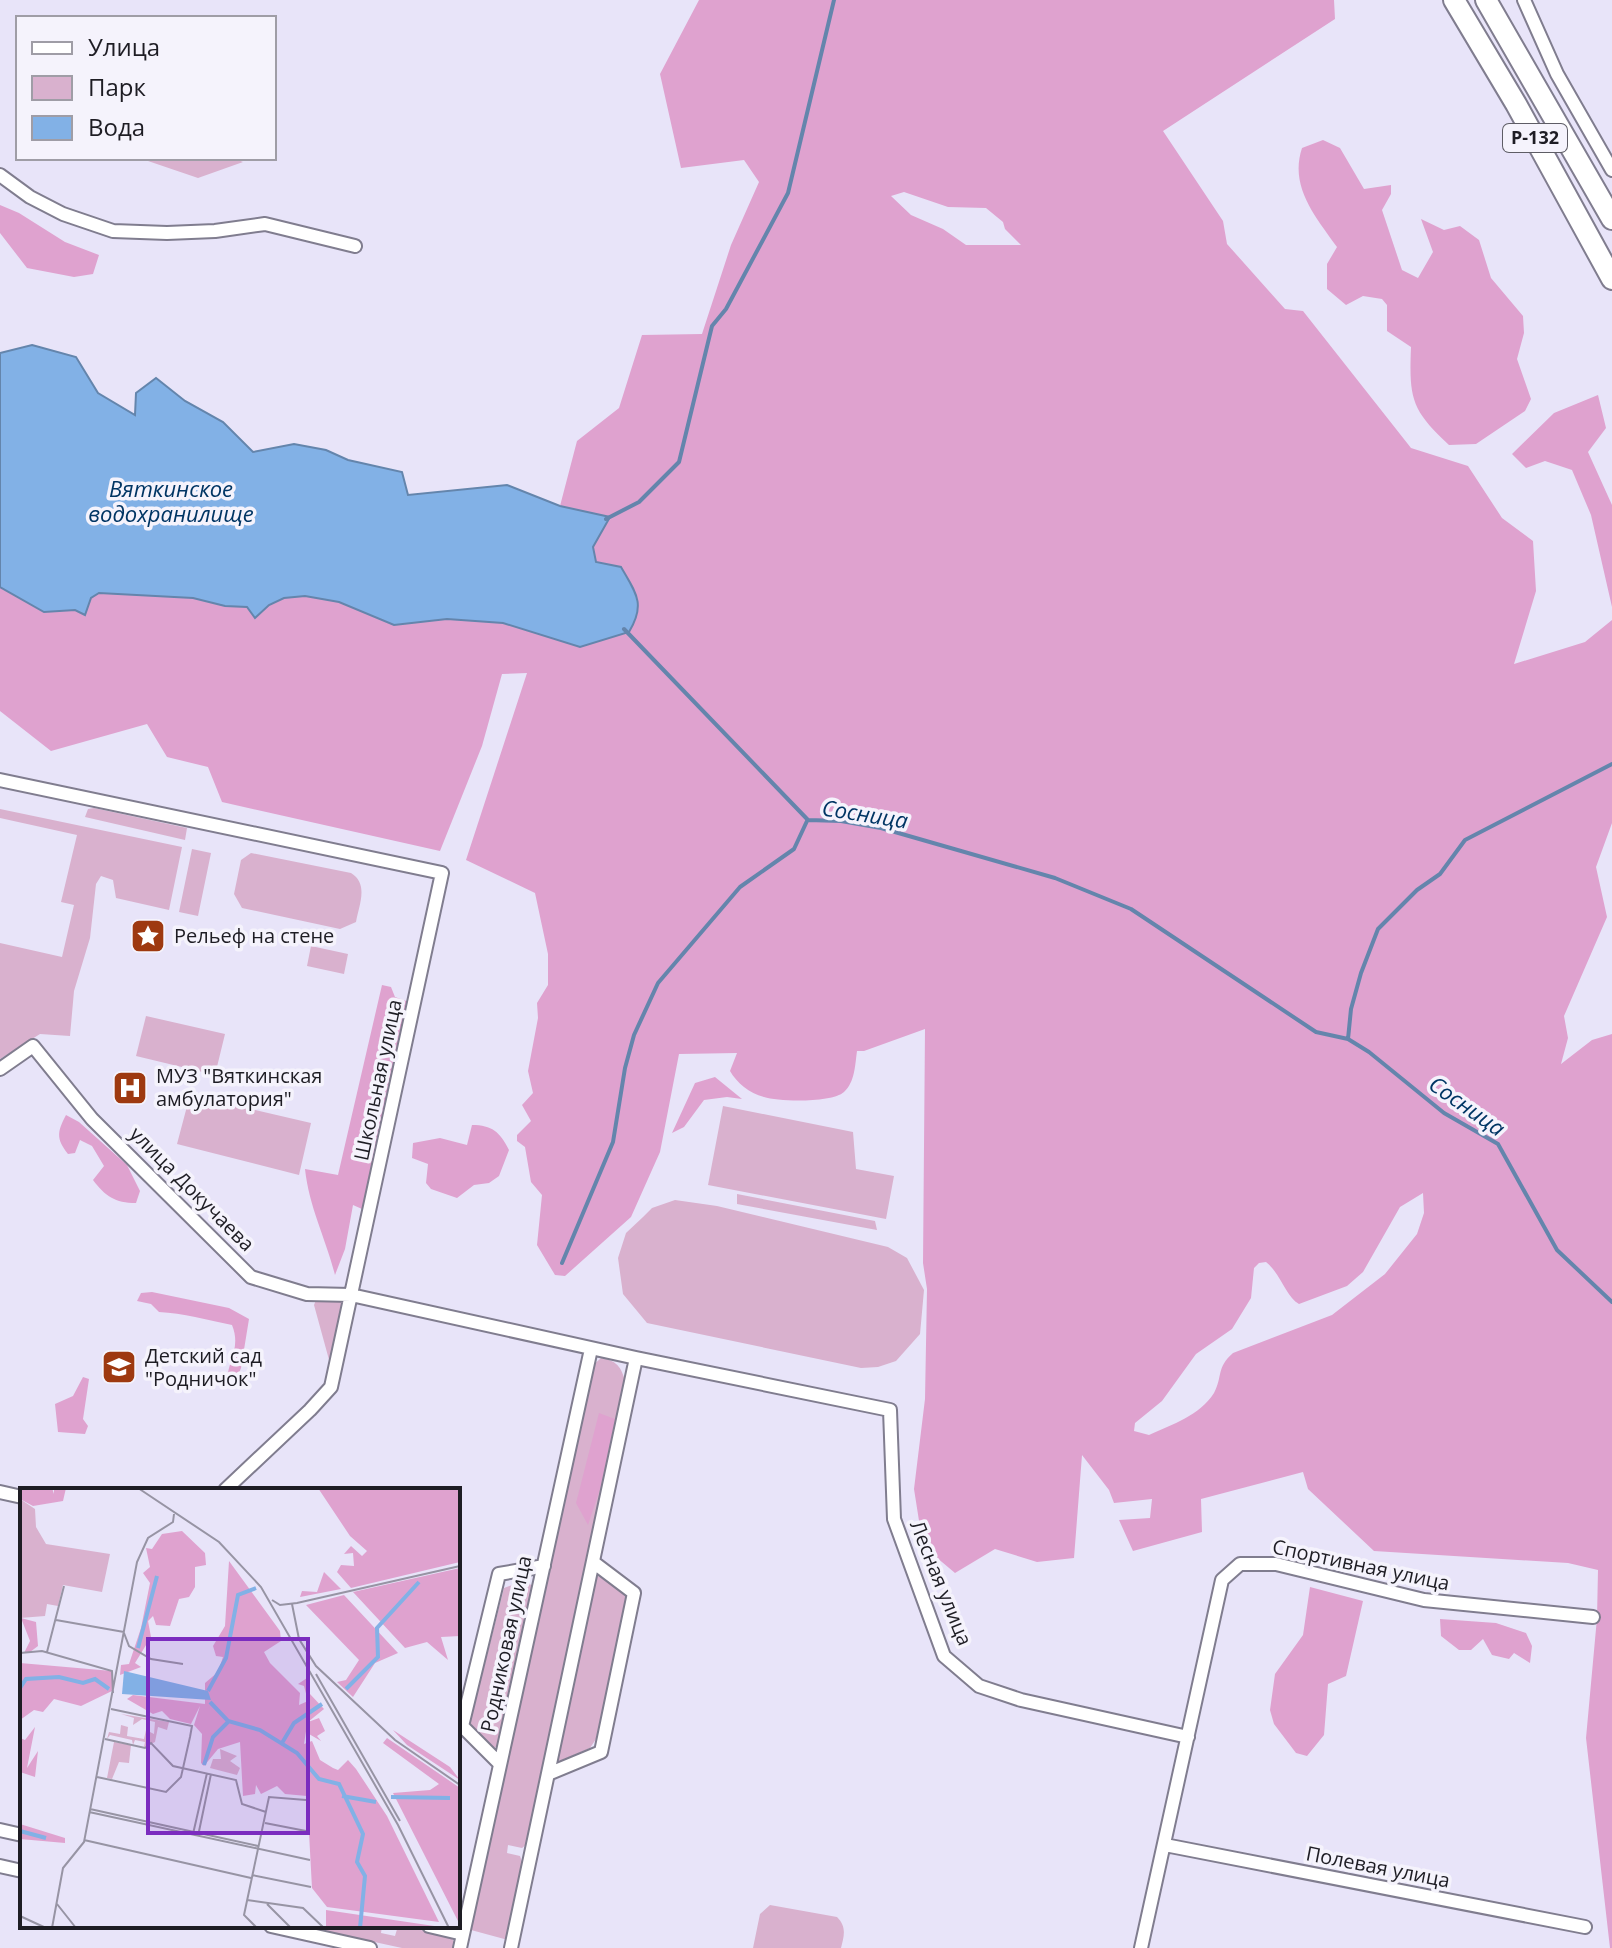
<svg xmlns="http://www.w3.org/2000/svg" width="1612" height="1948" viewBox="0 0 1612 1948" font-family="'Open Sans',sans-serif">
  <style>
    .green { fill: #d9b1ce }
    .forest { fill: #dfa2cf; fill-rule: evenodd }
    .water { fill: #82b1e6; stroke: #6485ac; stroke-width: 2 }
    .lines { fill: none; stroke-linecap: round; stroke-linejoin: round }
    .stream { stroke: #6485ac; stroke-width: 4 }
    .minor-casing { stroke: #807d8f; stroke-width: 16 }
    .primary-casing { stroke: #807d8f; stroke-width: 24 }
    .minor { stroke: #fff; stroke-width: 12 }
    .primary { stroke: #fff; stroke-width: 20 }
    .labels { text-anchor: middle; stroke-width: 7; stroke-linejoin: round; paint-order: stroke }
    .shield { fill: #f5f3fc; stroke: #5e5d65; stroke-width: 2 }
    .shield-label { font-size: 18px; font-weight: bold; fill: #1e1d24 }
    .poi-label { font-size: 20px; fill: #1e1d24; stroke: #f5f3fc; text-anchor: start }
    .street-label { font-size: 20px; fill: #1e1d24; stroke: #f5f3fc }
    .water-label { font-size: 22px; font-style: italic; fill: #003564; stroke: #f5f3fc }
    .inset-river { fill: none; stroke: #82b1e6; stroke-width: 4 }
    .inset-road { fill: none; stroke: #9794a4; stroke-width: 2 }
    .view { fill: #7b2cbf; fill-opacity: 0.15; stroke: #7b2cbf; stroke-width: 4 }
    .inset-edge { fill: none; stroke: #1e1d24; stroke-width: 4 }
  </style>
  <rect width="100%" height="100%" fill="#e8e4f9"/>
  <!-- green -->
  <path class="green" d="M149,158H233L243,162L198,178L148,161Z
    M94,808L187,828L185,840L85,817L88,809Z
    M0,809L182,847L169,910L116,898L113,880L101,876L96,884L90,938L74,991L70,1036L40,1034L0,1059V943L62,957L74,905L61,902L77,835L0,818Z
    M192,849L211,853L198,916L179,912Z
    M251,853L351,873C369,884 359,905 356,922L340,929L242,908L234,894L241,860Z
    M311,946L348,954L344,974L307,966Z
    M146,1016L225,1034L215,1075L136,1056Z
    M190,1095L311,1123L299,1175L177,1144Z
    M723,1106L853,1132L856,1169L894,1176L886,1219L708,1185Z
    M737,1194L875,1221L877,1230L737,1204Z
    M675,1200L717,1206L888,1247L907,1258L924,1290L920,1334L896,1361L878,1367L861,1368L647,1323L623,1294L618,1258L626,1233L643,1217L652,1208Z
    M316,1300L344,1302L331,1367L314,1305Z
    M601,1358C619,1361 622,1369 626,1385L527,1844L522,1848L508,1845L507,1853L520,1856L523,1865L508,1940L471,1930L591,1367Z
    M599,1576L622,1589L626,1599L596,1739L590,1748L560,1761L554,1757L594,1578Z
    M518,1583H529L535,1589L501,1743L498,1747L490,1748L476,1734L470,1722L504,1588Z
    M770,1905L837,1917C847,1927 844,1936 841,1948H753L760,1914Z
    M301,1926H382L381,1933L395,1936L398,1926L449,1935L455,1943V1948H402Z"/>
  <!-- forest -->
  <path class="forest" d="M699,0H1334L1335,19L1163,131L1223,221L1227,244L1285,309L1303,311L1411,448L1468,466L1502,518L1533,541L1536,591L1514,664L1585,642L1612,620V823L1596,867L1607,917L1564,1016L1568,1038L1561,1064L1592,1040L1612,1034V1948H1610L1586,1738L1597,1618L1598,1570L1568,1563L1374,1551L1308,1489L1303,1472L1201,1499L1202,1532L1133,1551L1119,1520L1150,1518L1152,1499L1114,1503L1109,1490L1082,1455L1074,1558L1037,1562L995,1549L955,1573L923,1546L914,1489L925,1399L927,1289L923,1263L925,1029L864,1051H857C855,1065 855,1082 844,1092C832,1103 779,1102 764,1097C749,1093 737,1083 730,1071L737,1053L679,1054L660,1152L631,1217L565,1276L555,1275L537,1245L542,1195L531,1182L525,1147L517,1141V1135L531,1121L522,1105L533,1093L528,1071L538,1018L537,1003L548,985V954L535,893L466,860L527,673L502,674L482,746L440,851L222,802L208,767L167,757L147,724L51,751L0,711V587L44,612L75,610L84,615L91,598L99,593L193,598L225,606L247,607L269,605L284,598L305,596L339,602L394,625L447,619L503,623L579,647L596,562L593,547L609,517L560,506L577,441L619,408L642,335L702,334L731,245L759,182L744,160L681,168L660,74ZM904,192L948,207L986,208L1003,222L1005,229L1021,245H966L943,229L911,215L891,196ZM1423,1193L1424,1213L1417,1234L1385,1274L1332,1315L1233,1353C1216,1368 1223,1376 1214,1393C1199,1416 1173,1424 1149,1435L1134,1431L1135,1423L1162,1401L1196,1354L1232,1329L1251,1298L1254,1268L1259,1263L1266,1262C1281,1274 1286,1297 1299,1304L1347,1286L1363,1272L1400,1207Z
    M1323,140L1340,148L1364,189L1391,185V194L1382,210L1402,270L1418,278L1433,252L1421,219L1444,230L1460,226L1479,240L1491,278L1523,316L1524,333L1517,359L1531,399L1525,411L1476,444L1449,445C1411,410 1409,398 1411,347L1387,331V305L1382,299L1363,296L1346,305L1327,289V264L1337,247C1316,217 1289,187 1302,148Z
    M0,205L19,213L65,242L99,255L93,274L74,277L27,268L0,233Z
    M1598,395L1606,428L1588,452L1612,505V607L1591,515L1572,470L1545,461L1526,468L1512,454L1554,413Z
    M382,985L391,987L395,997L409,1002L366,1200L362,1209L353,1205L345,1249L335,1275C326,1239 309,1207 305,1169L338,1175Z
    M715,1077L742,1099L727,1097L704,1100L684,1127L672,1133L695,1083Z
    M66,1115L79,1122L127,1165L140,1191L136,1203C115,1203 105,1196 93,1180L104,1166L92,1146L80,1140L75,1153L68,1154C56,1139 57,1132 66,1115Z
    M472,1125C492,1125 500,1132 509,1150L499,1176L489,1183L474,1185L457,1198L431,1189L426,1183L428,1164L412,1158L413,1143L440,1138L467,1145Z
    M152,1292L229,1308L249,1319L241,1368L233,1388L229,1389C222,1365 243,1352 232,1325C207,1320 183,1313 159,1312L151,1304L137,1301L141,1293Z
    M83,1377L89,1379L83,1419L88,1426L85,1434L58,1432L55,1404L73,1396Z
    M599,1413L615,1419L600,1489L588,1525L576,1503Z
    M1310,1587L1363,1601L1346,1676L1328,1684L1324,1735L1307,1756L1296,1753L1274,1724L1270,1710L1275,1674L1303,1635Z
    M1440,1619L1496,1623L1526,1633L1532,1646L1530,1663L1514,1653L1509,1659L1492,1655L1483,1639L1471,1650H1459L1441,1636Z"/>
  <!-- water -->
  <path class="water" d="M32,345L76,357L98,393L135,415L136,393L156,378L185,401L223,422L253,452L294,444L326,450L348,460L402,472L408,495L507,485L560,506L610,517L593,547L596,562L621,567C636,593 646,604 629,632L580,647L503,623L447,619L394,625L339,602L305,596L284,598L269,605L255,618L247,607L225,606L193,598L99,593L91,598L85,615L75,610L44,612L0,587V353Z"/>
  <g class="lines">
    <!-- stream -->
    <path class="stream" d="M606,519L639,502L679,462L712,326L726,309L788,193L834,0
      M624,629L808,820L841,821L881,828L1055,878L1131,909L1316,1032L1348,1039L1369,1052L1444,1113L1498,1144L1557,1250L1612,1302
      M1348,1039L1351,1009L1361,973L1378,929L1417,890L1440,874L1465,840L1612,764
      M562,1263L613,1142L625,1068L634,1035L658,983L740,887L794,849L807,821"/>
    <!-- minor casing -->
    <g class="minor-casing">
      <path id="minor" d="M1524,0L1557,74L1612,170
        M0,175L30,197L63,214L113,231L167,233L215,231L265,224L355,246
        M0,780L442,873L331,1387L310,1410L225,1490
        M0,1069L33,1046L92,1119L251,1277L307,1294L351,1295L636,1358L890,1410L894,1519L944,1656L979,1686L1021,1700L1188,1737
        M0,1492L22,1497
        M500,1764L462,1726L499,1574L544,1566
        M548,1774L601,1752L634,1593L593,1562
        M0,1830L22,1835
        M1165,1845L1585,1927
        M0,1866L22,1871
        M271,1926L370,1948
        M429,1926L463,1934
        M460,1948L591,1349
        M511,1948L636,1358
        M1141,1948L1222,1580L1240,1564H1276L1424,1600L1593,1617"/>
    </g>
    <!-- primary casing -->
    <g class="primary-casing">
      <path id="primary" d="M1454,0L1516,104L1612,279
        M1486,0L1612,219"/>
    </g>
    <!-- minor -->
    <use href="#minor" class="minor"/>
    <!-- primary -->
    <use href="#primary" class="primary"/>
  </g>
  <!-- icons -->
  <defs>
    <g id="sight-square" transform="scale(1.8)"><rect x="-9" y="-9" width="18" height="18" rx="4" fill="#9e3910" stroke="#f5f3fc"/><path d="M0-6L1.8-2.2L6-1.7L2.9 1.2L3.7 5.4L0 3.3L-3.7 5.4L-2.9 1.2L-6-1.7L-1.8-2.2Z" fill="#fff"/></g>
    <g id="hospital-square" transform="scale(1.8)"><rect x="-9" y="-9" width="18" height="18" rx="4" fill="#9e3910" stroke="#f5f3fc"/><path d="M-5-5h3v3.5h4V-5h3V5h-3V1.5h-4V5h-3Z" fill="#fff"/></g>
    <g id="school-square" transform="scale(1.8)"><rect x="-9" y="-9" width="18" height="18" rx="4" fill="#9e3910" stroke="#f5f3fc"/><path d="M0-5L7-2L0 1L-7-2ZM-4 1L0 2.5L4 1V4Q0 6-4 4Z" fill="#fff"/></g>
  </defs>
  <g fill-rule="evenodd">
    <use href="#sight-square" x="148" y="936"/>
    <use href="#hospital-square" x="130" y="1088"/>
    <use href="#school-square" x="119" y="1367"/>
  </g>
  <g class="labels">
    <!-- shield labels -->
    <rect class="shield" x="1503" y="124" width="64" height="28" rx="6"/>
    <g class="shield-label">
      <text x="1535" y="144">Р-132</text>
    </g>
    <!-- poi labels -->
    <g class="poi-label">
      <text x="174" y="943">Рельеф на стене</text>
      <text x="156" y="1083">МУЗ "Вяткинская<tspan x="156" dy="23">амбулатория"</tspan></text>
      <text x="145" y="1363">Детский сад<tspan x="145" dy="23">"Родничок"</tspan></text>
    </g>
    <!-- street labels -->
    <g class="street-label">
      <text transform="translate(378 1080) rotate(-78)" y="7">Школьная улица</text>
      <text transform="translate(192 1189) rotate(45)" y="7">улица Докучаева</text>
      <text transform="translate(1361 1565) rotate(12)" y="7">Спортивная улица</text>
      <text transform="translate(941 1583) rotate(68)" y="7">Лесная улица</text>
      <text transform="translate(506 1644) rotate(-78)" y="7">Родниковая улица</text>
      <text transform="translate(1378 1867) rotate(11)" y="7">Полевая улица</text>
    </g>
    <!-- water labels -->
    <g class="water-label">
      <text x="171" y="497">Вяткинское<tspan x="171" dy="25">водохранилище</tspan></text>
      <text transform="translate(865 814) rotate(9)" y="8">Сосница</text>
      <text transform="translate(1467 1106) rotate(35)" y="8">Сосница</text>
    </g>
  </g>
  <!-- overview -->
  <g transform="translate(20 1488)">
    <rect width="440" height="440" fill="#e8e4f9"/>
    <path d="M0,11L15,21L16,39L26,56L90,66L82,104L43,97L38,118L27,116L25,128L0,130ZM101,226L149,234L147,242L138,239L135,254L124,259L125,254L115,252L113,257L112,252L90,247L87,251L89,244L100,246L101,237L108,239L107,248L124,251L126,242L134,246L135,234L122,231L113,237L114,230ZM94,254L111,257L109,275L99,274L92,291L87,290ZM200,261L217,268L210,273L220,280L217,287L190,280L193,271H201Z" fill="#d9b1ce"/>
    <path d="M0,0H32L34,6V0H46L43,13L13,18L0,11ZM440,0V74L331,100L317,84L321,77L334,78L333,65L324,66L331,58L342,68L347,63L330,48L298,0ZM162,43L185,65L186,77L175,79V99L169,109L159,111L150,138L136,137L133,128L128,133L131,149L115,175L121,179L100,187L101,177L109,176L121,140L130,95L123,85L130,79L126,60L132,61L142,46ZM209,73L260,143L261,153L244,164L250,175L280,205L279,217L288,213L284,198L278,196L287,190L290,206L304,221L288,234L299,230L305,243L297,248L301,253L289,246L287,237L284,256L292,253L300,272L313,280L318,282L328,272L336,281L367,328L419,434L307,419L292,400L287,308L265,306L257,298L241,306L236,297L235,306L223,308L220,254L198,261L184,278L181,275L182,246L174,237L180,218L171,236L150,231L142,223L133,226L107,211L113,207L185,216V195L198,184L203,169L196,168L193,158L205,138ZM440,80V148L421,149L428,172L407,154L385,160L333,104ZM304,84L321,101L280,109L282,103L297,104ZM324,107L378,165L355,175L333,209L317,194L326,192L339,172L286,117ZM1,130L16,134L18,158L10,164L4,165L10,153ZM0,175L92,183V203L61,218L34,211L23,224L14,222L0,232ZM15,239L7,280L18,263L15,289L0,284V250L5,252ZM373,242L430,279L440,292L387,257ZM367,250L440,300V437L373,305L410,302L419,296L363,255ZM0,336L45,350V355L0,351ZM306,422L421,439V440H306Z" fill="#dfa2cf"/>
    <path d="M104,183L188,203L191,212L102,206Z" fill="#82b1e6"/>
    <path class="inset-river" d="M118,160L137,88M0,200L6,191L39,189L63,195L75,191L89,201M326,201L358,169L357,140L399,94M188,203L206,170L218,107L236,100M190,214L208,233L240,242L277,265L299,291L319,296L343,346L337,374L345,388L340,440M262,255L274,235L302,216M184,277L193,249L208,234M322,308L356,314M371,309L430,310M0,343L26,350"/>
    <path class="inset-road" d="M118,0L199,54L241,99L378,337L429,440M252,112L260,117L277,115L440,78M272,116L279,151L296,178L375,252L440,297M36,132L104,144M104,145L109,158L131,171L163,176M27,164L44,98M0,165L22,163L92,183L93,205M296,186L380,333M85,251L125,260L131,255L153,278L216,292L222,316L246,324M77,289L146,304L161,289L170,249L172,238L91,221M70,321L174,344M69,324L290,372M245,335L286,343M179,345L238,358M173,346L187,285M178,348L191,286M64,352L231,390M232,387L291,399M227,412L283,420L304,440M37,416L56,440M247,416L271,440M0,428L26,440M32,440L43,380L64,354L117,74L128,50L153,34L154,26M237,440L224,427L249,309L286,312"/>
    <path class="view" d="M128,151H288V345H128Z"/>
    <rect width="440" height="440" class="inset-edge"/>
  </g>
  <!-- legend -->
  <rect x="16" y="16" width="260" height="144" fill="#f5f3fc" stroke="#9f9da6" stroke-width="2"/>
  <rect x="32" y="42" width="40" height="12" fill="#ffffff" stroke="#9f9da6" stroke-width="2"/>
  <text x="88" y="56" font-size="24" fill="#1e1d24">Улица</text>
  <rect x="32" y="76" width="40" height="24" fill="#d9b1ce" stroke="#9f9da6" stroke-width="2"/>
  <text x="88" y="96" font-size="24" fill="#1e1d24">Парк</text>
  <rect x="32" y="116" width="40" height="24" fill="#82b1e6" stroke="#9f9da6" stroke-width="2"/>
  <text x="88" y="136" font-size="24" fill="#1e1d24">Вода</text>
</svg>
